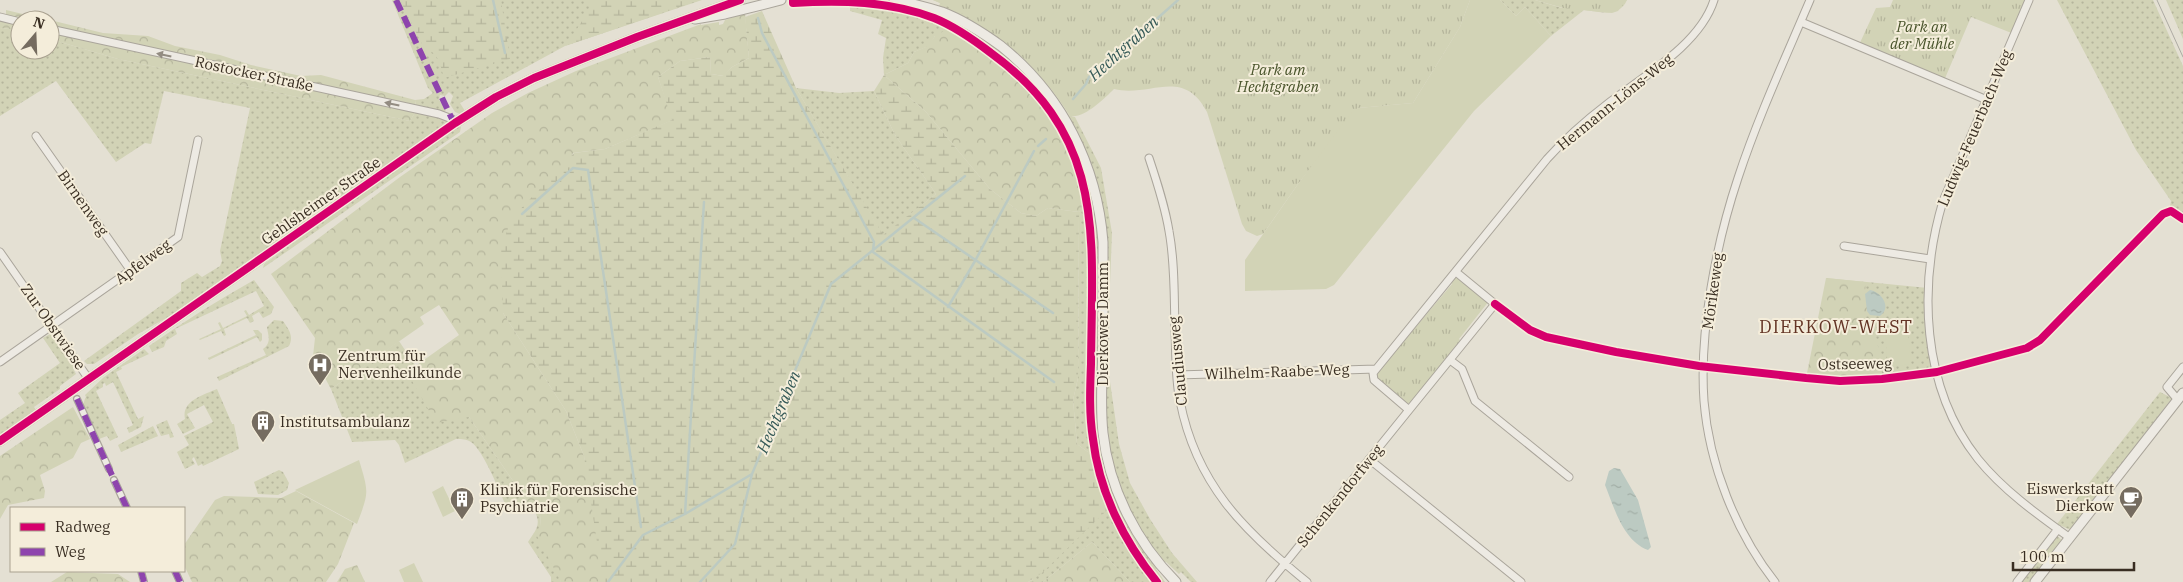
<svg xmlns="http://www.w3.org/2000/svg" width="2183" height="582" viewBox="0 0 2183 582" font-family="'IBM Plex Serif',serif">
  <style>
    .grass { fill: url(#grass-dots) }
    .forest { fill: url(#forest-crowns) }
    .wetland { fill: url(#wetland-marsh) }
    .park { fill: url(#park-tufts) }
    .garden { fill: #d2d3b6 }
    .water { fill: url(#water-ripples) }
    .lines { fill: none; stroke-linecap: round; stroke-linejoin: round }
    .stream { stroke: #bccac2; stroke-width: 2.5 }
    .pedestrian-tunnel { stroke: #c2bcb0; stroke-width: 5.5; stroke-dasharray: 5.5 3; stroke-linecap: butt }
    .pedestrian-casing { stroke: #aaa59b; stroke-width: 8 }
    .minor-casing { stroke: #aaa59b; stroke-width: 9 }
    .tertiary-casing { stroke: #aaa59b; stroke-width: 11 }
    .pedestrian { stroke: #edeae3; stroke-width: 5.5 }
    .minor { stroke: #edeae3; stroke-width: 7 }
    .tertiary { stroke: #edeae3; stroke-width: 9 }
    .tram { stroke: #adaaa3; stroke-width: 1 }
    .quiet { stroke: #8e44ad; stroke-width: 6; stroke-dasharray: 12 6; stroke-linecap: butt }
    .cycleway-casing { stroke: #f4edda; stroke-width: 11 }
    .cycleway { stroke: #d6006c; stroke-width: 8 }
    .oneway { fill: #938c82 }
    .labels { text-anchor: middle; stroke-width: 4; stroke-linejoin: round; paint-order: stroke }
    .park-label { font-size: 15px; font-style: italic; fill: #49542b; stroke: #f4edda }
    .street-label { font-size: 15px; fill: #392e22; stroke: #f4edda }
    .poi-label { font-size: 15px; fill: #392e22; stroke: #f4edda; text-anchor: start }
    .water-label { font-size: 16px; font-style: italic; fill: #335856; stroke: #f4edda }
    .quarter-label { font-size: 18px; letter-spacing: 1px; fill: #633425; stroke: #f4edda }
  </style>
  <defs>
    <pattern id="grass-dots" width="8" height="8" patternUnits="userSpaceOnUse" patternTransform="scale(1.25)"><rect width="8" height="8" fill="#d2d3b6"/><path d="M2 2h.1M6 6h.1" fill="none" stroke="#b5b59c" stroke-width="1.8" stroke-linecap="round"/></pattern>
    <pattern id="forest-crowns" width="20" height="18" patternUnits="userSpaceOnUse" patternTransform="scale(1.25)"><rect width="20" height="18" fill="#d2d3b6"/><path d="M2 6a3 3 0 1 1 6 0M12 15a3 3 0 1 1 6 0" fill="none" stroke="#b5b59c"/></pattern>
    <pattern id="wetland-marsh" width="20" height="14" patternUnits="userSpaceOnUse" patternTransform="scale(1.25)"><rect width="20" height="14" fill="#d2d3b6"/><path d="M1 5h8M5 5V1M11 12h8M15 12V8" fill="none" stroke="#b5b59c"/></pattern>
    <pattern id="park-tufts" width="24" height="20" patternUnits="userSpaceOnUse" patternTransform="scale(1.25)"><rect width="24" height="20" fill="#d2d3b6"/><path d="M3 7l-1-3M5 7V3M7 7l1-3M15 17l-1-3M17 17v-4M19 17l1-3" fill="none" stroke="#b5b59c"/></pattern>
    <pattern id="water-ripples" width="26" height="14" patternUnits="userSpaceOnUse" patternTransform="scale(1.25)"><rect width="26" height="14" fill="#bccac2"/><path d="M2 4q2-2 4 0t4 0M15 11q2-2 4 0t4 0" fill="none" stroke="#a2aea6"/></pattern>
  </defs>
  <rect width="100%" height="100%" fill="#e4e0d3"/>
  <!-- grass -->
  <path class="grass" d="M392,0H702L565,46L460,103L465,111L460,114L455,112L450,104L453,96L449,92L445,96L440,95L439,100L446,109L445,112L416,108L415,100L424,99L433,93L428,88Z
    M933,0H972L1048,80L1046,82L1070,116L1075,117L1101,168L1112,233L1107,361L1119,444L1130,483L1150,519L1172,553L1197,582H1191L1181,572L1179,574L1166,562L1156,569L1165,582H1130L1092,542L1043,582H1028L1032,580L1092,455L1077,444L1073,400L1078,378L1079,212L1085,208L935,36L929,46L914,52L908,63L884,75L883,58L886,38L878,34L882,20L850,11V6L935,19L940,3Z
    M1500,0H1535L1562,8L1627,0C1619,18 1600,12 1584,10L1551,36L1525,7L1516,16Z
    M2057,0H2153L2183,66V219L2169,211L2171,201L2136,150Z
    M2166,0H2183V39Z
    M0,28L20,30V50H50V39L118,59L410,121L416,111L447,120V123L175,313L138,334L94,364H87L84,361L181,291V283L197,273L202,277L220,266L222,261L220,251L250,108L164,91L151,144L145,143L116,162L56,81L0,116Z
    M796,88L839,93L874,91L895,135L936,194L883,236Z
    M458,125L461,127L460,132L263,268L264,264Z
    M1826,278L1928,288L1937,372L1882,379Z
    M254,280L274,307L271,314L263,318L259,312L252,316L254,321L250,323L247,318L224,329L226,335L224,336L221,331L200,340L199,339L221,329L218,323L220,322L223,328L247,316L244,311L246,310L249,315L264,306L256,291L175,329L177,334L166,341L164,347L152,352L149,346C183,322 218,300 254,280Z
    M274,320L283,321C289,330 294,336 289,346L219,381L217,377L266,355L263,349C272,342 268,336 267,327Z
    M253,330H258L262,334V340L260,342L257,337L209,360L208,358L256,335Z
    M50,334L55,338L74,366L73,368L76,374L60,386V389L34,407L36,410L0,436V420L25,403L18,393L60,363L43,338Z
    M399,341L415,365L407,372L469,417L531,507L540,514L541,526L561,582H551V577L528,542C536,530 542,524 534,510L518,504L507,508C500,493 484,451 471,442C466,439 462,439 456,439L405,463L399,445L395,440L352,442L331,389Z
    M144,349L149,354L121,367L122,369L116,372L138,419L144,416L141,427L129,433L127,428L133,425L113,382L106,386L105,383L103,384V387L96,391L118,437L110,441L107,436L99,439C94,428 78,409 86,397L85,395L104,377Z
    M217,389L232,424H234L239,449L203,466L202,464L198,466L194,457L192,459L195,464L185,469L177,452L189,445L184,436L213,422L204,405L187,414L195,428L183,434L177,424L185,419C181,401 203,395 217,389Z
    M2160,392L2172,398L2071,530L2057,524Z
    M167,420L174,437L170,438L169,434L161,436L156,425Z
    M153,426L158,436L121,452L118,445Z
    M279,470L283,472L289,483L287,490L278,495L258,494L254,482Z
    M2057,536L2063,541L2029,582H2020Z"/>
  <!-- forest -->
  <path class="forest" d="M6,10L48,20H20V30L0,28V17L6,19Z
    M745,13L749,58L732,67L724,76L711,74L710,57L680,61L658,77L673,120L605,149L573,153L503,313L566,411L584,456L603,546L604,582H561L537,536L541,526L540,514L531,507L469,417L436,423L407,372L459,335L439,305L420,317L424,324L331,389L313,356L315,338L271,274L400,177L492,113L528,93L576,71L701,24V25L719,22V25L723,24L725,20Z
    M50,20L103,33L148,36L175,46L220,55L251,65L301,76L321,75L415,100L416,111L410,121L118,59L50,39Z
    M951,27C1022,69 1076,123 1088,207L1079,212L1048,208L1036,216L1021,213L990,189L926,112L884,75L908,63L914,52L928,46L935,36Z
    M1826,278L1865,282L1867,311L1861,325L1881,350L1882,379L1806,378Z
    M73,407L90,439L81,443L73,458L40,475L45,491L44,498L8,505L0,519V456Z
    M296,491L354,523L338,564L326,582H192L184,565V545L215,500L224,496L281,498Z
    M1092,542L1130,582H1043Z
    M357,565L365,582H337L345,569Z
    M67,572L118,574L130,582H51Z"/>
  <!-- wetland -->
  <path class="wetland" d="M400,0H501L510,59L444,78C440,64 439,53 424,48Z
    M589,0H700L565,46L590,10Z
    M762,11L796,88L883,235L936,194L895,135L874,91L884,75L926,112L990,189L1021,213L1036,216L1048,208L1079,212L1078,378L1073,400L1077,444L1092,455L1107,510L1042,573L1028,582H603L584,456L566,411L503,313L501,250L511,219L574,153L605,149L672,120L658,77L680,61L710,57L711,74L723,76L732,67L749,58L745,17Z"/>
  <!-- park -->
  <path class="park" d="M933,0H1470L1460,27L1413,103L1358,108L1298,184L1263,234L1257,236L1246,231L1242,224L1207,112C1183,66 1150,98 1114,89C1105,98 1084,119 1070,116C1036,63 991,23 933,0Z
    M1535,0H1627L1618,11L1612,13L1563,8Z
    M1893,0H2029L2014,34L1971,17L1943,83L1858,47L1876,8L1890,7Z
    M1455,278L1462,279L1489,301L1459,339L1461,341L1411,403H1405L1378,380L1376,377L1377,373L1452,284L1451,282Z"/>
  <!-- garden -->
  <path class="garden" d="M1470,0H1500L1516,16L1525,7L1551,36L1474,111L1334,285L1326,289L1245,291V260L1298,184L1352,112L1358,108L1413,103L1460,27Z
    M1907,322L1911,364L1888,367L1884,324Z
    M359,460C369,493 369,492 357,524L295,490Z
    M443,486L455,511L443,517L432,492Z
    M414,563L423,582H404L399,570Z"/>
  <!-- water -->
  <path class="water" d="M1870,290C1882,292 1892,308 1880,316L1870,315L1867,311L1865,294Z
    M1614,468L1620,469L1638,500L1651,547L1648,550C1623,541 1614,507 1605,485L1609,471Z"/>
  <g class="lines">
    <!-- stream -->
    <path class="stream" d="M493,0L505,53
      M758,18L762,33L874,242L873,250
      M1073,99L1086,84L1089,77L1115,56L1178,0
      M1038,146L1046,139
      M522,214L573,168L588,170L641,527
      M914,218L1053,313
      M873,252L1054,382
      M948,307L975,261L1034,151
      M685,514L704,202
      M608,582L643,535L685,514L752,474
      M700,582L735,544L752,474L831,284L965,176"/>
    <!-- pedestrian-tunnel -->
    <path class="pedestrian-tunnel" d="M109,469L114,480"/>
    <!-- pedestrian casing -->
    <g class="pedestrian-casing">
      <path id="pedestrian" d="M77,399L109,469
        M114,480L127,508
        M141,571L144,582
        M175,571L180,582"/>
    </g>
    <!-- minor casing -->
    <g class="minor-casing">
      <path id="minor" d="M2029,0L1943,201C1918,285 1921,387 1978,459C2003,490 2038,515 2070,538
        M0,17L20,22
        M1801,22L1987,100
        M50,29L439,114L452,119L455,123
        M36,136L131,271
        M1149,158C1157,182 1165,206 1169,231C1175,263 1174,297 1175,329C1176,353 1175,378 1180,401C1196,484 1244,531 1307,582
        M1844,246L1930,259
        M0,252L88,378
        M1456,272L1495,304L1409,410L1374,380L1373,373L1547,159C1565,139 1585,121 1606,105C1642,77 1700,45 1714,0
        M1495,304L1530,330L1546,337L1616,352L1699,366L1806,378L1840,381L1882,379L1937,372L2027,348L2040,340L2163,214L2171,211L2183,219
        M1450,360L1462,369L1475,401L1569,477
        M0,362L178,237L198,140
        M1177,375L1376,369
        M2178,400L2167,387L2183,367
        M1369,459L1521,582
        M1270,582L1409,410
        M1775,582C1736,533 1709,464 1704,401C1699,332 1716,244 1738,178C1758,117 1785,59 1810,0
        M2017,582L2058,529"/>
    </g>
    <!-- tertiary casing -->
    <g class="tertiary-casing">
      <path id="tertiary" d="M894,0C910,3 926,7 942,12C963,20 983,33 1001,46C1062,95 1097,165 1103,242C1103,278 1103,314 1103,349C1102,377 1100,406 1103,433C1109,489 1137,543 1176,582
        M695,19L725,14L781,0
        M0,441L455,123L496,97L534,78L637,37L740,0
        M2035,582L2183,393"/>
    </g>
    <!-- pedestrian -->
    <use href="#pedestrian" class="pedestrian"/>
    <!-- minor -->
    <use href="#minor" class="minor"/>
    <!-- tertiary -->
    <use href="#tertiary" class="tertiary"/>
    <!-- tram -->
    <path class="tram" d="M2157,0L2183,57"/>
    <!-- quiet -->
    <path class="quiet" d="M396,0L452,119
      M77,399L127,508
      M141,571L144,582
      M175,571L180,582"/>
    <!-- cycleway casing -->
    <g class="cycleway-casing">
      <path id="cycleway" d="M793,0V3C840,0 890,1 934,18C954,26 974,40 991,53C1107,137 1092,237 1091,364C1090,389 1089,414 1093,439C1099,491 1124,542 1157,582
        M1495,304L1530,330L1546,337L1616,352L1699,366L1806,378L1840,381L1882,379L1937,372L2027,348L2040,340L2163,214L2171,211L2183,219
        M0,441L455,123L496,97L534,78L637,37L740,0"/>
    </g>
    <!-- cycleway -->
    <use href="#cycleway" class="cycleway"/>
  </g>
  <!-- one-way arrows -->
  <defs><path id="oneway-solid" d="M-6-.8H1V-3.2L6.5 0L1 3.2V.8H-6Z" transform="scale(1.25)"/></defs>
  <g class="oneway">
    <use href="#oneway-solid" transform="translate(164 55) rotate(-168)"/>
    <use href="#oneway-solid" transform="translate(392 104) rotate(-168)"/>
  </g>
  <!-- icons -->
  <defs>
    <g id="hospital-pin" transform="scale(1.25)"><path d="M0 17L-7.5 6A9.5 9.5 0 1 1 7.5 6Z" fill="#756c60" stroke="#f4edda"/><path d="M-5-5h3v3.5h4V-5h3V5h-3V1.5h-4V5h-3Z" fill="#fff"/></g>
    <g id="building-pin" transform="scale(1.25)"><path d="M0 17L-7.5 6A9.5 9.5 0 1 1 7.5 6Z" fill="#756c60" stroke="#f4edda"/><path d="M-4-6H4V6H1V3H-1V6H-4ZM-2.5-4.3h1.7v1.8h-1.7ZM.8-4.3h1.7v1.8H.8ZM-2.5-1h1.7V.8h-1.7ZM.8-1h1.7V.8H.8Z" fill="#fff"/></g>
    <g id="cafe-pin" transform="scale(1.25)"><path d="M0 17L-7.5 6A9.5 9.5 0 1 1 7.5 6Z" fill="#756c60" stroke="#f4edda"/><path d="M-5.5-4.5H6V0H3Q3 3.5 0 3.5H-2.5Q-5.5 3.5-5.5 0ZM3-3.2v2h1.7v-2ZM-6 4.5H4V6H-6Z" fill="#fff"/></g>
  </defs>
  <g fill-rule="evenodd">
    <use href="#hospital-pin" x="320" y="365"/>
    <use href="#building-pin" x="263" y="422"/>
    <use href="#cafe-pin" x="2131" y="498"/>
    <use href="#building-pin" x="462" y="499"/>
  </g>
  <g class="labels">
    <!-- park labels -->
    <g class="park-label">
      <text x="1922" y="32">Park an<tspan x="1922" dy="17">der Mühle</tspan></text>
      <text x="1278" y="75">Park am<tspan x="1278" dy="17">Hechtgraben</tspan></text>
    </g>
    <!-- street labels -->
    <g class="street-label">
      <text transform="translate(254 74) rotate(12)" y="5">Rostocker Straße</text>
      <text transform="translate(1615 102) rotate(-39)" y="5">Hermann-Löns-Weg</text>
      <text transform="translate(1975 128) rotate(-67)" y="5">Ludwig-Feuerbach-Weg</text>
      <text transform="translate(321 201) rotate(-35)" y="5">Gehlsheimer Straße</text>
      <text transform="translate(83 203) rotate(55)" y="5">Birnenweg</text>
      <text transform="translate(143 262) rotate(-36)" y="5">Apfelweg</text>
      <text transform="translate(1713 291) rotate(-82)" y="5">Mörikeweg</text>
      <text transform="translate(1103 324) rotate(-90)" y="5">Dierkower Damm</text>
      <text transform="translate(53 327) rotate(55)" y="5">Zur Obstwiese</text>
      <text transform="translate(1178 361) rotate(-95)" y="5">Claudiusweg</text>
      <text transform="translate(1855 364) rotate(-1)" y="5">Ostseeweg</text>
      <text transform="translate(1277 372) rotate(-2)" y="5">Wilhelm-Raabe-Weg</text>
      <text transform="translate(1340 496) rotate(-51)" y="5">Schenkendorfweg</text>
    </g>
    <!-- poi labels -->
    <g class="poi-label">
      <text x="338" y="361">Zentrum für<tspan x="338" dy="17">Nervenheilkunde</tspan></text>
      <text x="280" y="427">Institutsambulanz</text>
      <text x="2114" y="494" text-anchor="end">Eiswerkstatt<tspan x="2114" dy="17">Dierkow</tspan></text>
      <text x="480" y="495">Klinik für Forensische<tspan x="480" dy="17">Psychiatrie</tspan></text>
    </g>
    <!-- water labels -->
    <g class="water-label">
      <text transform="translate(1123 48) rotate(-42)" y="6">Hechtgraben</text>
      <text transform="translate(778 412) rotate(-67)" y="6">Hechtgraben</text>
    </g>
    <!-- quarter labels -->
    <g class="quarter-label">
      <text x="1836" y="333">DIERKOW-WEST</text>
    </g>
  </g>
  <!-- legend -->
  <rect x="10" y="507" width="175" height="65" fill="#f4edda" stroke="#a9a190"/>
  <rect x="20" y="523" width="25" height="8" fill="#d6006c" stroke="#a9a190"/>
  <text x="55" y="532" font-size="15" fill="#392e22">Radweg</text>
  <rect x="20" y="548" width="25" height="8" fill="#8e44ad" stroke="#a9a190"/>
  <text x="55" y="557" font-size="15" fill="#392e22">Weg</text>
  <!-- north arrow -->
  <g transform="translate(35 35) rotate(19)"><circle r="24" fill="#f4edda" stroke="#a9a190"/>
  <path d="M0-4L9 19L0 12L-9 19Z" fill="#756c60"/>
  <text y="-8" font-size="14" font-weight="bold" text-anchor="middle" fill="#392e22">N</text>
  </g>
  <!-- scale -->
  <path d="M2013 562v8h121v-8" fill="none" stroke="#392e22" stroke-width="2.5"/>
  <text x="2020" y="562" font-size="15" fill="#392e22" stroke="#f4edda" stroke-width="4" paint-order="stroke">100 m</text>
</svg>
